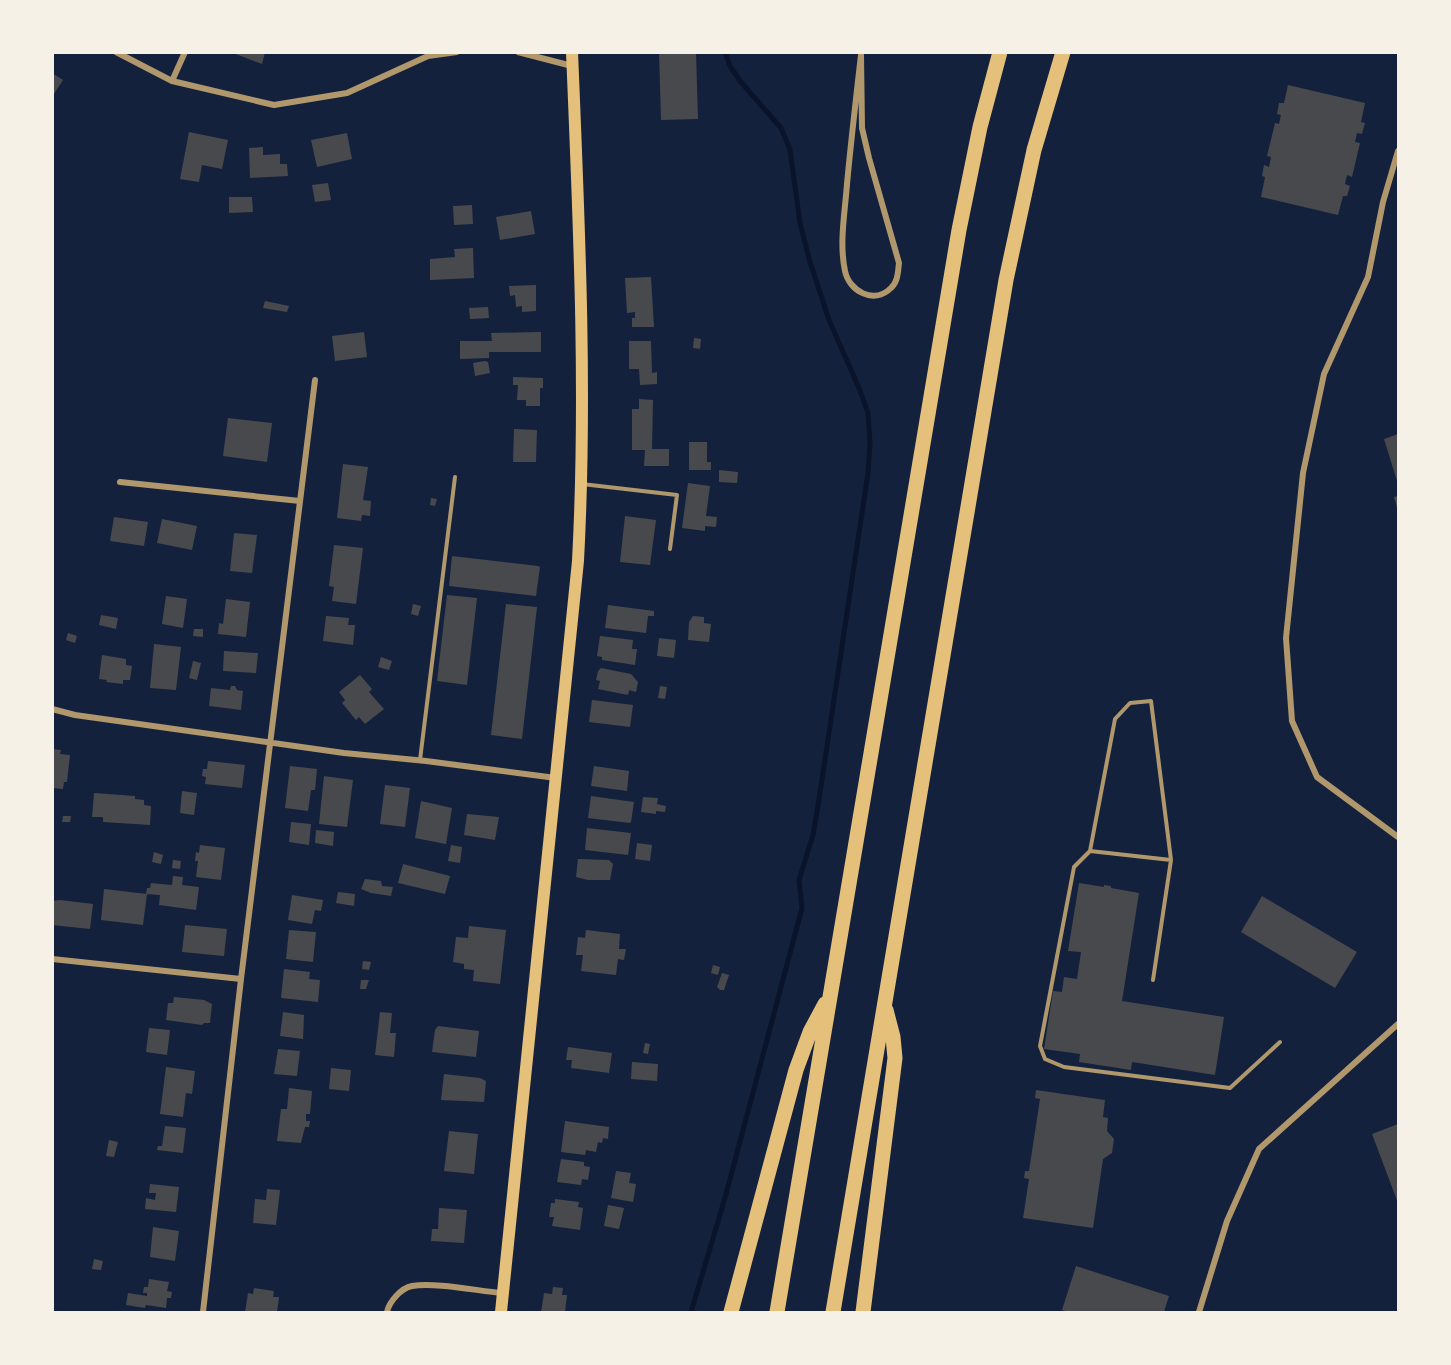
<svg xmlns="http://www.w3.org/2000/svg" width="1451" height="1365" viewBox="0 0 1451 1365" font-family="Spectral,serif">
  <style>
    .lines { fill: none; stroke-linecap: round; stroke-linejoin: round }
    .stream { stroke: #0b132b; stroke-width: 5 }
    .building { fill: #48494c }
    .service { stroke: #b1986c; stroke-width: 4 }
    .minor { stroke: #b1986c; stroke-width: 6 }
    .secondary { stroke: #e5c07b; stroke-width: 12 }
    .motorway { stroke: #e5c07b; stroke-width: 15 }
  </style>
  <rect width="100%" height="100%" fill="#14213d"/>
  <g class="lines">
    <!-- stream -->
    <path class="stream" d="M691,1312L725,1198L802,908L799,880L813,835L818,806L868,473L870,443L868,413L859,388L829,320L810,262L800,223L790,150L781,128L740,81L730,66L725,52"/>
  </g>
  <!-- building -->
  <path class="building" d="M230,52H265L262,64Z
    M659,52H696L698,119L661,120Z
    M52,73L63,80L52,97Z
    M1288,85L1365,103L1361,122L1365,123L1362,134L1357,133L1355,142L1360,143L1352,177L1347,175L1345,184L1350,186L1347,196H1343L1338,215L1261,197L1265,177L1262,176L1264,165L1269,167L1271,157L1267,156L1275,123L1279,124L1281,115L1277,114L1279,103H1284Z
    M189,132L228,140L222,169L202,165L199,182L180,179Z
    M347,133L352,159L317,167L311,140Z
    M263,147V155L280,154V164H287L288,176L250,178L249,148Z
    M328,183L331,200L315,202L312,185Z
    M229,197H252L253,212L229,213Z
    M472,205L473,224L454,225L453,206Z
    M531,211L535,234L500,240L496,217Z
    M473,248L474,278L430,280V259L455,257L454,249Z
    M651,277L654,327H632V318H635V312L627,313L625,278Z
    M536,285V311L522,312V306L516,307L515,295L510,296L509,286Z
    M265,301L289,306L287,312L263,308Z
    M488,307L489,318L470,319L469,308Z
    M364,332L367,357L335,361L332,336Z
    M541,332V352H489V358L460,359V341H492L491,333Z
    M694,338L701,339L700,349L693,348Z
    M629,341H651L652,373L657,372V384L640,385L639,369H629Z
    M485,361L488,362L490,373L475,376L473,363Z
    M513,377L543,378V388H540V406H526V400H517L518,385H513Z
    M639,399L653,400L652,449H669V466H644L645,450H632V409H639Z
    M228,418L272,423L267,462L223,456Z
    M514,429L537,430L536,462H513Z
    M1398,434V484L1384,439Z
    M689,442H707V462H711V470H689Z
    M343,464L368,467L363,500L371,501L370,516L362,515L361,521L337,518Z
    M719,470L738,472L737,483L719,482Z
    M688,483L710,486L706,516L717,517L716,527L705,526V531L682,528Z
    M1398,496V511L1394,497Z
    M431,498L437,499L435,506L430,505Z
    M625,516L656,520L650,565L620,562Z
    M114,517L148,522L144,546L110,541Z
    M162,519L197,526L192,550L157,543Z
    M234,533L257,535L252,573L230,571Z
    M334,545L363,548L356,604L332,601L334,587L329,586Z
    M452,556L538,566L540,567L536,596L449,586Z
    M447,595L477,598L467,685L437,681Z
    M166,596L187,599L183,628L162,624Z
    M226,599L250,602L246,637L218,634L219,623L223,624Z
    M413,604L421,606L418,616L411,614Z
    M506,604L537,607L522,739L491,735Z
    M608,605L654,611V616H648L646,633L605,628Z
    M101,615L118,618L116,629L99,625Z
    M326,616L349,618L348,625H355L353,645L323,641Z
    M693,616L704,617V623L711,624L709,642L688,640L689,622Z
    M194,629H203V637L193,636Z
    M68,633L77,636L75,643L66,640Z
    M600,636L633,640L632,649H637L635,665L602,660V657L597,656Z
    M659,638L676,640L674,658L657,656Z
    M154,644L181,647L176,690L150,688Z
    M224,651L258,653L256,673L223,671Z
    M102,655L126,659V665L132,666L130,680H123V684L106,682L107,680L99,679Z
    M381,657L392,661L389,670L378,667Z
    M193,661L201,663L197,680L189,678Z
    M601,668L631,674L638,682L636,692L629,690L628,695L598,689L600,681L596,680L598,671Z
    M360,675L372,689L369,692L384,709L365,724L359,717L356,720L342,703L345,700L339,692Z
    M231,686H235L237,690L243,691L241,710L209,706L211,688L230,690Z
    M660,686L667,687L665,699L658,698Z
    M592,700L633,705L630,727L589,722Z
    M52,749L61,750L60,754L70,755L67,782H64L63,789L52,788Z
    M208,761L245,765L242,788L205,784L206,777L202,776L203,769H207Z
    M290,766L317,769L315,790H311L308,811L285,808Z
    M594,766L629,771L627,791L591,786Z
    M324,776L353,780L347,827L319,824Z
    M385,785L410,788L405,827L380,824Z
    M182,791L197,793L194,815L180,813Z
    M94,793L135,796V799L144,800V805L151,806L150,825L103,822V817H92Z
    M591,796L634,802L631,822L630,823L588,818Z
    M643,797L658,798L657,804L666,806L665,812L656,811V814L641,812Z
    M421,801L452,808L446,844L415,838Z
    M467,814L499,817L495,840L464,835Z
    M63,816H71L70,822H62Z
    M291,822L311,824L309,845L289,842Z
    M587,828L631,833L628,855L585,850Z
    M316,830L334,832L333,846L315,843Z
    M637,843L652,845L650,861L635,859Z
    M200,845L225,848L221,880L196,877L198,861H195L196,852L199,853Z
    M451,845L462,847L460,863L448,861Z
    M154,852L163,855L161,864L152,862Z
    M578,859L609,860L613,864L610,880H588L576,877Z
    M173,860L181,861L180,869L172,868Z
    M403,864L450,876L445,894L398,883Z
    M173,876L183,877L182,885L199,887L196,910L159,905L160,895L146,894L147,888H150L151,883L172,885Z
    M365,879L381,881L382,886L393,887L391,896L371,893L361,889Z
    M1079,883L1104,887V885L1111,886V888L1139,893L1122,1001L1224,1017L1215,1075L1132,1062L1131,1070L1079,1062L1080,1054L1044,1049L1053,991L1062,992L1064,977L1077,979L1081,952L1068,951Z
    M104,889L147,894L143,925L101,920Z
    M338,892L355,894L354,906L336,903Z
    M292,895L323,900L321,911L315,910L312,924L288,920Z
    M1262,896L1357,952L1335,988L1241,932Z
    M60,900L93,904L90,929L52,925V901Z
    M185,925L227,929L224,956L182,952Z
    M469,926L506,930L500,984L473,981L474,970L464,969V964L453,962L456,937L468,938Z
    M289,930L316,932L313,962L286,959Z
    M586,930L620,934L619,949H626L624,960L618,959L616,975L581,971L583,955H576L578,937L585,938Z
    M363,961L371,962L369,970L362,969Z
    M713,965L720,967L718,975L711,973Z
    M284,969L310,972L309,979L320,980L318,1002L281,998Z
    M722,973L729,975L724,990H720L717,987Z
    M361,980H369L366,989H360Z
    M174,997L204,1000L212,1004L210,1023H204L202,1025L166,1020L168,1003H173Z
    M283,1012L304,1015L303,1039L280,1036Z
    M380,1012L392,1013L390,1033H396L394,1057L375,1055Z
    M438,1026L479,1031L476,1057L432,1052L435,1030Z
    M149,1028L170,1030L167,1055L146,1052Z
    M645,1043L650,1044L648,1054L643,1053Z
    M568,1047L612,1053L609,1073L571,1068L572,1060H566Z
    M278,1049L300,1051L297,1076L274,1074Z
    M632,1062L658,1064L657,1081L631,1079Z
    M166,1067L195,1071L192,1094L186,1093L183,1117L160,1114Z
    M331,1068L351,1070L349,1091L329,1089Z
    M444,1074L480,1078L486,1081L484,1102L441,1100Z
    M289,1088L312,1091L310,1114H306V1121H310L309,1127H305L301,1143L277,1141L281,1109H287Z
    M1036,1090L1105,1100L1103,1117L1108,1118L1107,1131L1114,1139L1112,1153L1103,1159L1093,1228L1023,1218L1029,1179L1024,1178L1025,1171H1029L1040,1099L1035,1098Z
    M565,1121L609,1127L608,1139L603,1138L602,1143L598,1142L596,1152L586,1150L585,1155L561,1152Z
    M1398,1124V1203L1372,1134Z
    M165,1126L186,1128L183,1153L157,1150L158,1146H162Z
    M449,1131L478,1134L474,1174L444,1171Z
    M109,1140L118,1142L114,1157L106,1156Z
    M561,1159L584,1162V1166L590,1167L588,1180L582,1179L581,1185L557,1182Z
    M616,1171L631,1173L629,1183L636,1184L633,1202L611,1198Z
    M150,1184L179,1187L176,1212L145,1209L146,1198L155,1200L156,1193H149Z
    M267,1189L280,1190L276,1225L253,1223L255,1199L266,1200Z
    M555,1199L579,1202L578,1207L583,1208L580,1230L552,1226L554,1217H549L551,1203H555Z
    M608,1205L624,1208L619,1229L604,1226Z
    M439,1208L467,1210L464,1243L431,1241L432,1229H438Z
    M153,1227L179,1231L175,1261L150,1257Z
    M94,1259L103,1261L101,1270L92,1269Z
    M1076,1266L1169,1296L1164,1312H1070L1062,1310Z
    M149,1279L169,1282L167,1291L172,1292L171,1298H167L166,1308L146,1305L145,1308L126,1305L128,1293L147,1296V1293H143L144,1287H148Z
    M553,1287L563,1288L562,1295H567L565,1312H541L544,1293L552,1294Z
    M254,1288L274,1291L273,1297H279L277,1312H245L248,1293L253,1294Z"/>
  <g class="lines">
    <!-- service -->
    <path class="service" d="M582,484L677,495L670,549
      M420,760L455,477
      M1090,851L1074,867L1040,1046L1045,1059L1064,1067L1230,1088L1280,1042
      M1153,980L1171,860L1090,851L1115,719L1130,703L1151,701L1171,860"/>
    <!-- minor -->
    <path class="minor" d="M116,52L172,81L274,105L347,93L428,56L457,52
      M518,52L572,66
      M861,55L862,128L869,158L899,263C898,271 898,282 891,288C874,305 849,291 845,271C839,243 845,212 847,184C851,141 856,98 861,55V52
      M172,81L185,52
      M1398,151L1383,202L1368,277L1324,374L1303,473L1286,638L1292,721L1317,777L1398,837
      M120,482L300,501
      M52,709L75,715L344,753L426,761L556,778
      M52,959L241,979
      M203,1312L241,979L315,380
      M387,1312C389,1302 401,1288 412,1286C435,1282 478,1291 502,1293
      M1199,1312L1227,1221L1259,1149L1398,1024"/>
    <!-- secondary -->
    <path class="secondary" d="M501,1312L578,561C587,392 579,222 572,52"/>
    <!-- motorway -->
    <path class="motorway" d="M731,1312L796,1070L810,1032L825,1004
      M777,1312L959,230L980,127L1000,52
      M833,1312L1006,280L1034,150L1063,52
      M863,1312L895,1058L893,1037L886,1010"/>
  </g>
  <!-- border -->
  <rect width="1451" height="1365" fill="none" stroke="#f6f1e7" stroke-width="108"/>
</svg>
